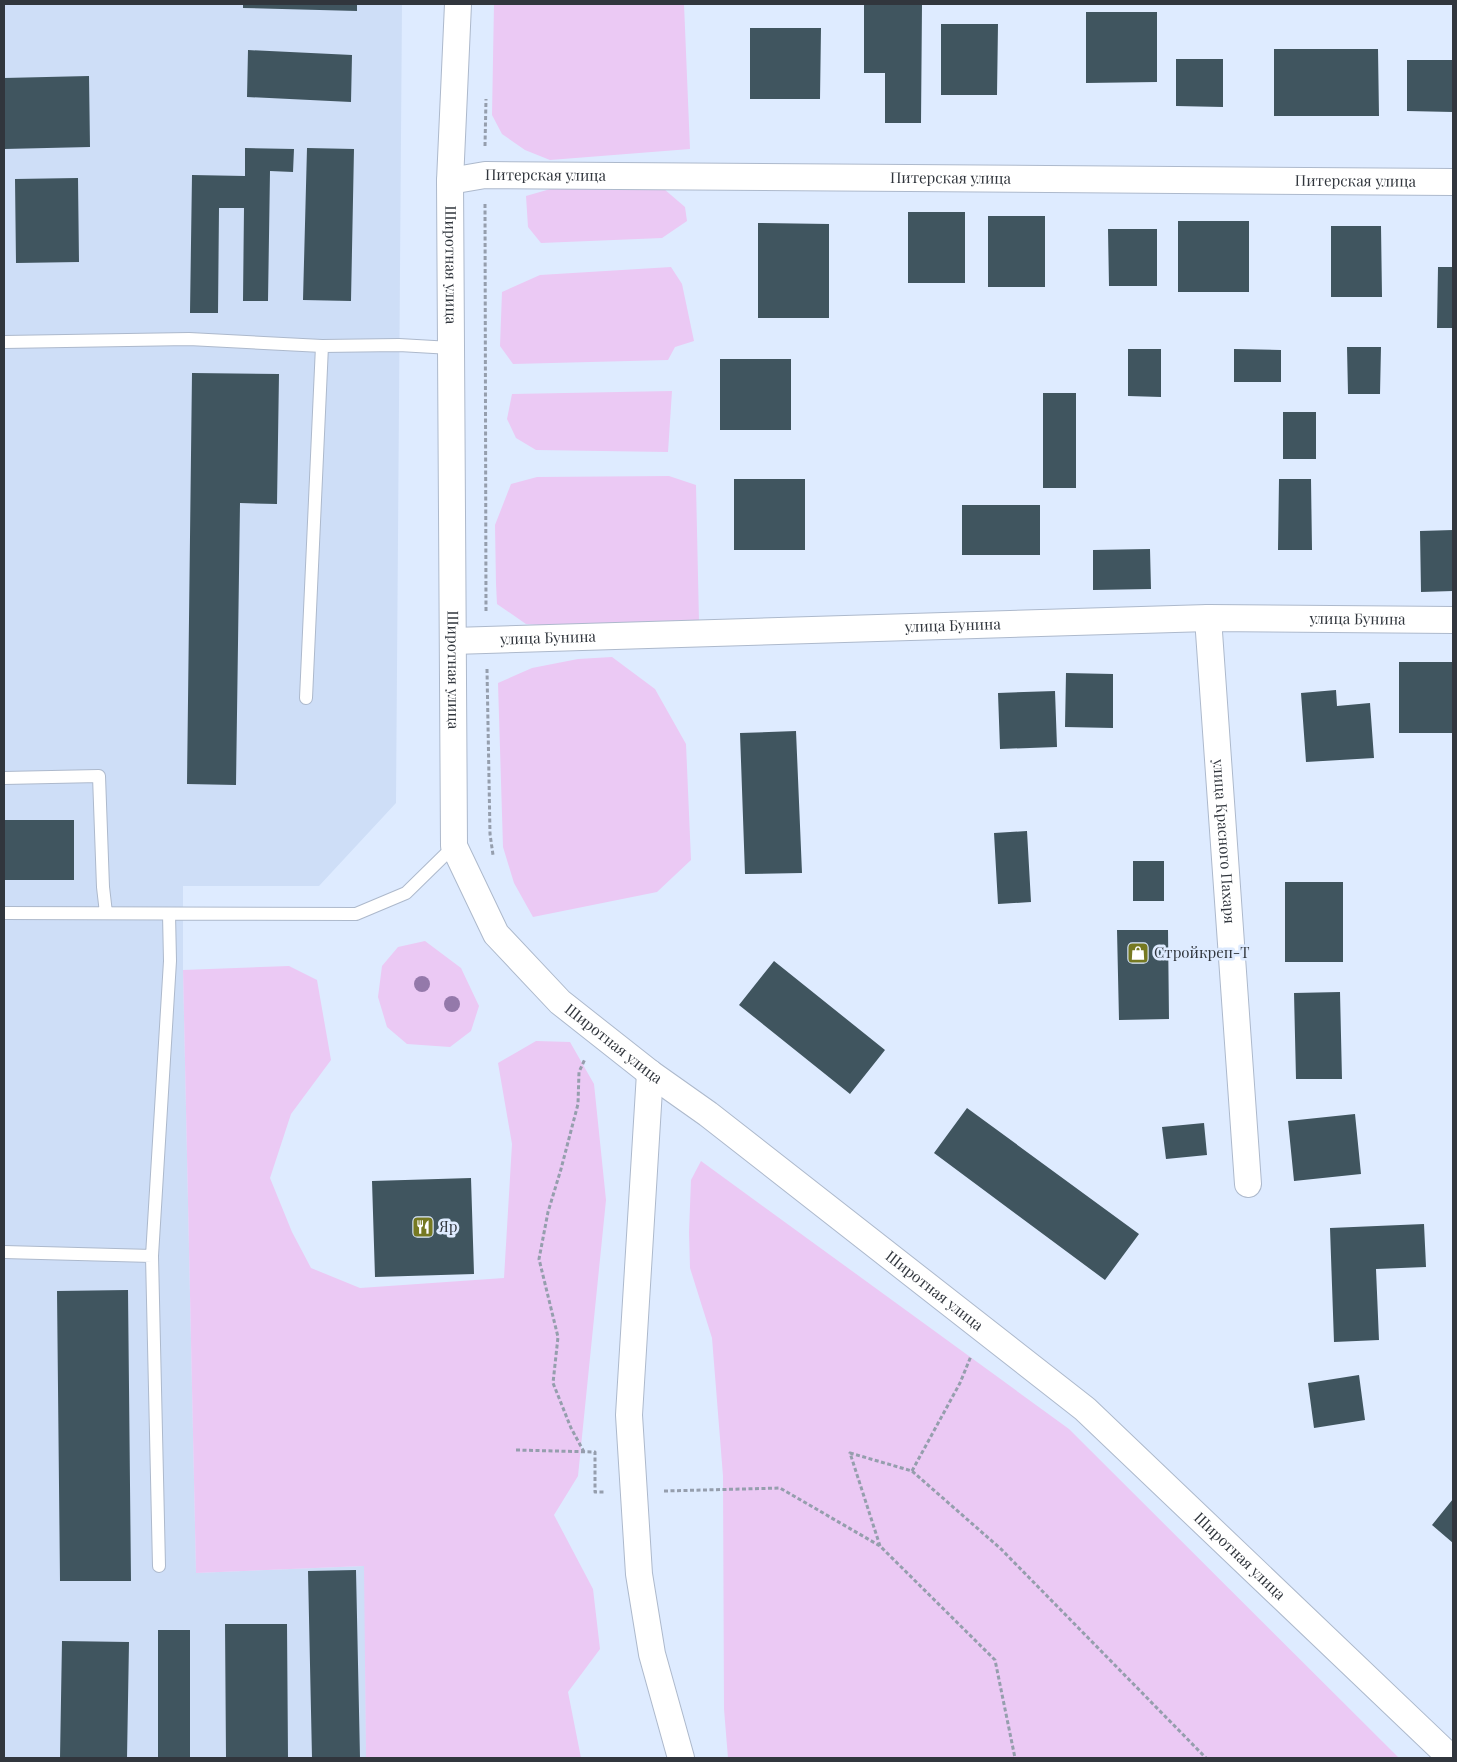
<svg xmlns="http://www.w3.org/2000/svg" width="1457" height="1762" viewBox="0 0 1457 1762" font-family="'Playfair Display',serif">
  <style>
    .built { fill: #cedef7 }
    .green { fill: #ebc9f4 }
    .building { fill: #40555f }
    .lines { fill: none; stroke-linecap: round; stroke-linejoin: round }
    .service-casing { stroke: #adb9cc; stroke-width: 14 }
    .minor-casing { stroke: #adb9cc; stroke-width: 28 }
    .path { stroke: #959ead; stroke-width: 3; stroke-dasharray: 4 2.5; stroke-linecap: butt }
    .service { stroke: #fff; stroke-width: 12 }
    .minor { stroke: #fff; stroke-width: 26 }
    .tree { fill: #9479aa }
    .labels { text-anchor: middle; stroke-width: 5; stroke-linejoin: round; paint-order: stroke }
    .street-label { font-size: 15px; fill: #31363d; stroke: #deebff }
    .poi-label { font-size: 15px; fill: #31363d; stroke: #deebff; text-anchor: start }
  </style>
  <rect width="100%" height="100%" fill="#deebff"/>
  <!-- built -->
  <path class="built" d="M4,4H402L396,803L319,886H183V970L196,1573L365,1566L366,1758H4Z"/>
  <!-- green -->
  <path class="green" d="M494,4H684L690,149L550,160L525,150L502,134L492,115Z
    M554,188L664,189L685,207L687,221L662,238L541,243L528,227L526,196Z
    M671,267L682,284L694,341L675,347L668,360L513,364L500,346L502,292L540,275Z
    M672,391L668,452L536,450L516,438L507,419L512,394Z
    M669,476L696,485L699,622L569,627L526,624L497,604L496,584L495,525L511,484L537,477Z
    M612,657L655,689L686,744L691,860L657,892L533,917L514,883L503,847L498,683L532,668L578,659Z
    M425,941L461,968L479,1006L471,1031L450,1047L407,1044L387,1027L378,997L382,966L398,947Z
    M289,966L317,980L331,1060L291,1114L270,1178L292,1232L311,1268L360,1288L504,1278L512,1144L498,1063L536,1041L570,1042L594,1084L606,1200L578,1476L554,1515L593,1589L600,1649L568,1692L581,1758H366L364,1566L196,1573L183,970Z
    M701,1161L1069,1429L1399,1758H728L724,1709L723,1476L712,1338L690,1268L689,1232L691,1180Z"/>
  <!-- building -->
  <path class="building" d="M243,4H357V11L243,8Z
    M864,4H922L921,123H885V73H864Z
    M1086,12H1157V82L1086,83Z
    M941,24H998L997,95H941Z
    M750,28H821L820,99H750Z
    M1274,49H1378L1379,116H1274Z
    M248,50L352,55L351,102L247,97Z
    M1176,59H1223V107L1176,106Z
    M1407,60H1453V112L1407,111Z
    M89,76L90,147L4,149V78Z
    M245,148L294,149L293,172L270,171L268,301H243L244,208H219L218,313H190L192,175L245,176Z
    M307,148L354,149L351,301L303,300Z
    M78,178L79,262L16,263L15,179Z
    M908,212H965V283H908Z
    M988,216H1045V287H988Z
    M1178,221H1249V292H1178Z
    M758,223L829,224V318H758Z
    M1331,226H1381L1382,297H1331Z
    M1108,229H1157V286H1109Z
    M1438,267H1453V328H1437Z
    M1347,347H1381L1380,394H1348Z
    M1128,349H1161V397L1128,396Z
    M1234,349L1281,350V382H1234Z
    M720,359H791V430H720Z
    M192,373L279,374L277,504L240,503L236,785L187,784Z
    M1043,393H1076V488H1043Z
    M1283,412H1316V459H1283Z
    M734,479H805V550H734Z
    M1279,479H1311L1312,550H1278Z
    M962,505H1040V555H962Z
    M1453,530V591L1421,592L1420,531Z
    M1150,549L1151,589L1093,590V550Z
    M1399,662H1453V733H1399Z
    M1066,673L1113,674V728L1065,727Z
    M1336,690L1337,706L1370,703L1374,758L1306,762L1301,693Z
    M1055,691L1057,747L1000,749L998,693Z
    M796,731L802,873L745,874L740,733Z
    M4,820H74V880H4Z
    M1027,831L1031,902L998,904L994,833Z
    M1133,861H1164V901H1133Z
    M1285,882H1343V962H1285Z
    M1117,930H1168L1169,1019L1119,1020Z
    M774,961L885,1050L850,1094L739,1005Z
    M1340,992L1342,1079H1296L1294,993Z
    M967,1108L1139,1234L1105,1280L934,1153Z
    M1355,1114L1361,1174L1294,1181L1288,1121Z
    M1204,1123L1207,1155L1166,1159L1162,1127Z
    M471,1178L474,1274L375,1277L372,1181Z
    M1424,1224L1426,1267L1376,1269L1379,1340L1334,1342L1330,1228Z
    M128,1290L131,1581H60L57,1291Z
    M1359,1375L1365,1420L1314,1428L1308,1383Z
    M1453,1499V1543L1432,1525Z
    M356,1570L360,1758H312L308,1571Z
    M225,1624H287L288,1758H226Z
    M158,1630H190V1758H158Z
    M62,1641L129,1642L127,1758H60Z"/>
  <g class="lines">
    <!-- service casing -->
    <g class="service-casing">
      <path id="service" d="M4,342L189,339L322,346L399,345L451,348
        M306,698L322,346
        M4,778L99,776L103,887L106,913
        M4,913L356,914L406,893L454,846
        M4,1252L152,1256
        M159,1566L152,1256L170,961L169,914"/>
    </g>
    <!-- minor casing -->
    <g class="minor-casing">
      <g id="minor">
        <path id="s1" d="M458,4L450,181L454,846L496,934L560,1002L650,1073L708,1114L1085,1409L1451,1758"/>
        <path id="s2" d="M450,181L485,175L1453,182"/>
        <path id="s3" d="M1208,618L1248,1184"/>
        <path id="s4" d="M453,641L1208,618L1453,620"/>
        <path d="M650,1073L629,1415L639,1574L652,1654L681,1758"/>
      </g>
    </g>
    <!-- path -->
    <path class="path" d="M485,146L486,99
      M485,204L486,611
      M487,669L490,834L493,855
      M516,1450L595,1452V1492H605
      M584,1452L571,1428L553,1383L558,1337L539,1259L548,1212L561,1169L578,1104L579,1072L585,1059
      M912,1471L960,1383L971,1356
      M664,1491L780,1488L880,1546L995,1660L1015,1758
      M880,1546L850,1453L912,1471L1001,1549L1206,1758"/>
    <!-- service -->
    <use href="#service" class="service"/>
    <!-- minor -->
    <use href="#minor" class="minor"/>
  </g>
  <!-- trees -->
  <g class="tree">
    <circle cx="422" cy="984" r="8"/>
    <circle cx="452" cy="1004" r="8"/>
  </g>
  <!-- icons -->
  <defs>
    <g id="shop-square" transform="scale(1.125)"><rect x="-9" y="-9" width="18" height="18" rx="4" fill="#767922" stroke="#deebff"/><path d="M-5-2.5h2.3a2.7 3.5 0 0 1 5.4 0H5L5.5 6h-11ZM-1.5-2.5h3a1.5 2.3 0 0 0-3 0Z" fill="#fff"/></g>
    <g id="restaurant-square" transform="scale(1.125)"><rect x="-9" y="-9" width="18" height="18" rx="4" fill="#767922" stroke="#deebff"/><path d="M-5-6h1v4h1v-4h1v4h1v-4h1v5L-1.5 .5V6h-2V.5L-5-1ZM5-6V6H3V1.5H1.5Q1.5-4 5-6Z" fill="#fff"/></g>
  </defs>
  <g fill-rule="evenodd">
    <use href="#shop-square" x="1138" y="953"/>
    <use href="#restaurant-square" x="423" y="1227"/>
  </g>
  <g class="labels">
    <!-- street labels -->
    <g class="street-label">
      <text dy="5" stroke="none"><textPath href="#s2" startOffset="96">Питерская улица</textPath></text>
      <text dy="5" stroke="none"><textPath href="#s2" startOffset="501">Питерская улица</textPath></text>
      <text dy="5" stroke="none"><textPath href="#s2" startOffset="906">Питерская улица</textPath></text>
      <text dy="5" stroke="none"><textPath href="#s1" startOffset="261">Широтная улица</textPath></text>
      <text dy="5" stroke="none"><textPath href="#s4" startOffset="905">улица Бунина</textPath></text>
      <text dy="5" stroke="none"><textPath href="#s4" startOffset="500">улица Бунина</textPath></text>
      <text dy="5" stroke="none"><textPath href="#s4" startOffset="95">улица Бунина</textPath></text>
      <text dy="5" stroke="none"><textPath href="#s1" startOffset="666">Широтная улица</textPath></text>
      <text dy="5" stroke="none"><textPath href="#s3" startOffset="224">улица Красного Пахаря</textPath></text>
      <text dy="5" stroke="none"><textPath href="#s1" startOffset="1101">Широтная улица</textPath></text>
      <text dy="5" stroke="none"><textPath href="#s1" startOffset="1506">Широтная улица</textPath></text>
      <text dy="5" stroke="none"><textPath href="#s1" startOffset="1911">Широтная улица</textPath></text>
    </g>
    <!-- poi labels -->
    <g class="poi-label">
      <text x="1154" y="958">Стройкреп-Т</text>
      <text x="439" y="1232">Яр</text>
    </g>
  </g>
  <!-- border -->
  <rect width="1457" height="1762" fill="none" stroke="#31363d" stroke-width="10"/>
</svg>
